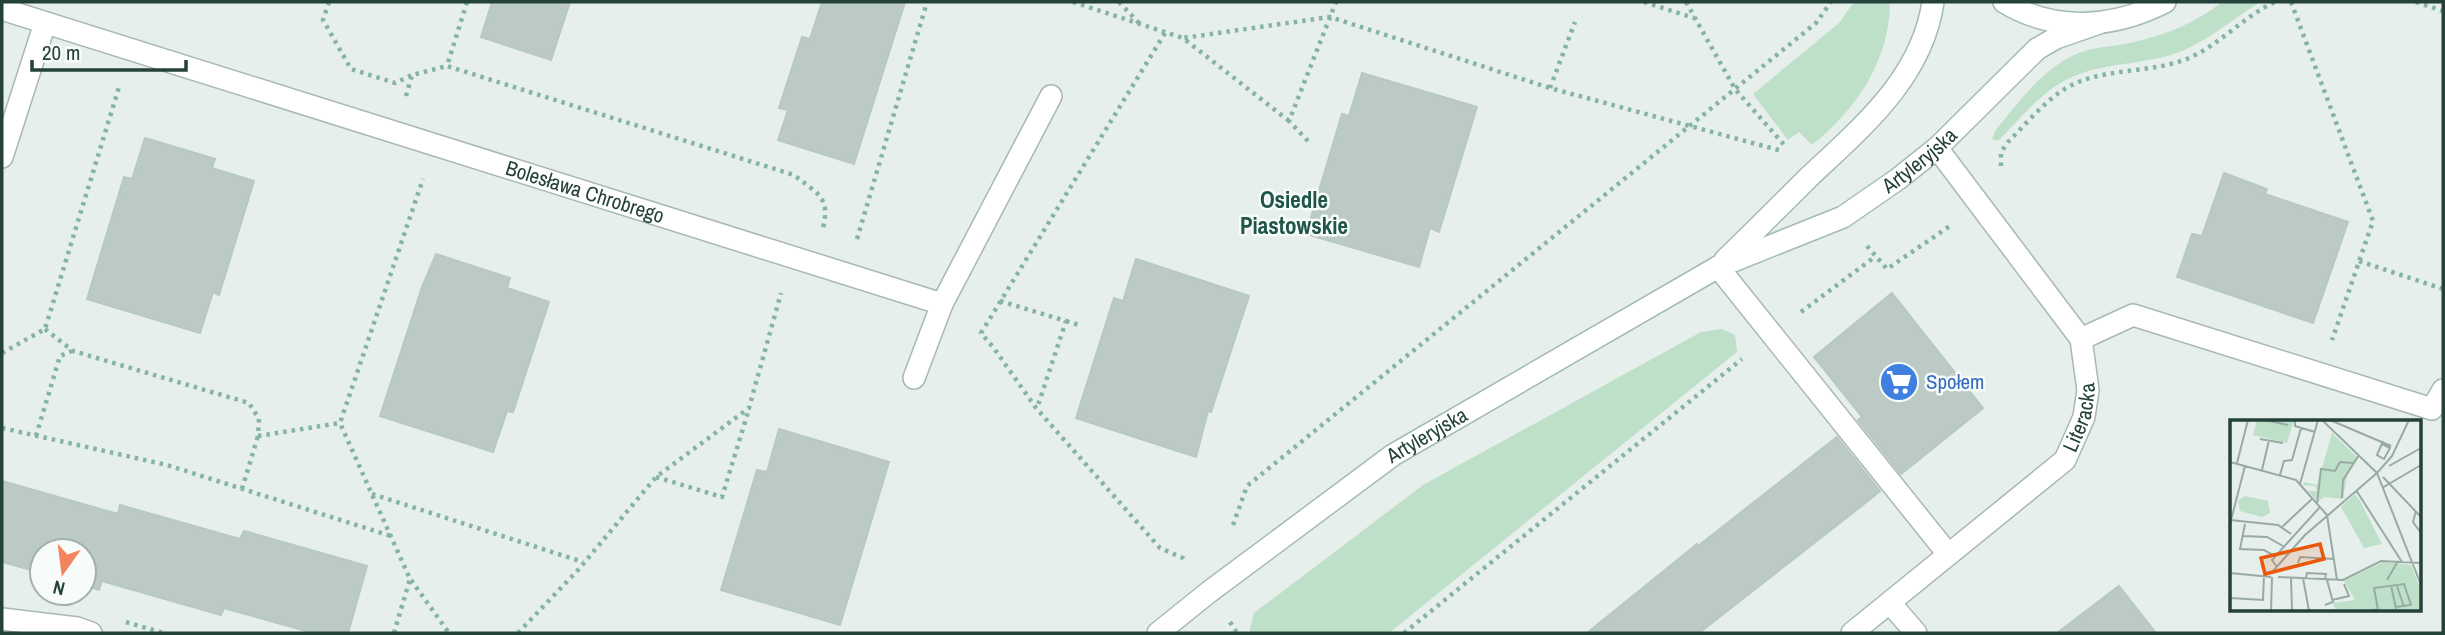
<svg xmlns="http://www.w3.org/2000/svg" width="2445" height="635" viewBox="0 0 2445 635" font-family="'Archivo Narrow',sans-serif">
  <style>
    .green { fill: #bfe0c8 }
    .building { fill: #bbcac4; stroke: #b8c9c2; stroke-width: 2 }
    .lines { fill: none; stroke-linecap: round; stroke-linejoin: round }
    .lane-casing { stroke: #a8b8b2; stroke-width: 24 }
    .street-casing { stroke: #a8b8b2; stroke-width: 24 }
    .secondary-casing { stroke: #a4bbb3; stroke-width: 24 }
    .path { stroke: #86b3a5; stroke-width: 4.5; stroke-dasharray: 3.5 5; stroke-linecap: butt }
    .lane { stroke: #fff; stroke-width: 21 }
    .street { stroke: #fff; stroke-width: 21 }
    .secondary { stroke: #fff; stroke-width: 21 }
    .labels { text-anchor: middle; stroke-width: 5; stroke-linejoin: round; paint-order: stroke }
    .street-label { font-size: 21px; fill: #24423a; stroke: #f7fbf9 }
    .shop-label { font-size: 21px; fill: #366cbe; stroke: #f7fbf9; text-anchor: start }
    .neighbourhood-label { font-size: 23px; font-weight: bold; fill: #1f5548; stroke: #f7fbf9 }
    .inset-road { fill: none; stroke: #98aaa4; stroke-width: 2 }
    .view { fill: #e8590c; fill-opacity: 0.15; stroke: #e8590c; stroke-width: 3.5 }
    .inset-edge { fill: none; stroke: #24423a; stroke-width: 3.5 }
  </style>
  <rect width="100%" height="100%" fill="#e6efeb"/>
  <!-- green -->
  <path class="green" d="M1854,2H1890C1890,60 1856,110 1812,145L1799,132L1788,140L1753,94L1839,23Z
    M2222,2H2260C2234,18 2211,39 2182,51C2145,66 2102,61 2066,80C2040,93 2019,120 1998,141L1992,139L1995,131C2018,103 2039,73 2072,56C2092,46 2113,47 2134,42C2166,35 2197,22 2222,2Z
    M1722,329L1735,335L1737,352L1389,633H1249L1254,613L1423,485L1701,332Z"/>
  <!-- building -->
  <path class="building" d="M492,2H570L551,60L481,37Z
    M822,2H905L854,164L778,140L788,110L779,108L802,37L810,39Z
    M1362,73L1477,107L1439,232L1430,228L1419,267L1306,234L1342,114L1349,116Z
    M145,138L215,159L212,168L254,181L219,295L213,292L200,333L87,299L124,177L132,179Z
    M2224,173L2267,189L2265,194L2348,222L2313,323L2177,277L2192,234L2202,236Z
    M436,254L510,278L507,288L549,302L513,412L507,411L493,452L380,416L422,287Z
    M1136,259L1249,296L1211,412L1208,411L1196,457L1076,418L1114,298L1123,301Z
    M1892,293L1983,408L1901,474L1858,420L1862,417L1814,357Z
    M779,429L889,462L840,625L721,590L757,470L767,472Z
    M1837,437L1880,491L1859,508L1699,633H1587L1697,544L1698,546Z
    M2,481L118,514L120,505L240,539L244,531L367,566L348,633H313L224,608L221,615L102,581L99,590L84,585V551H42V573L2,562Z
    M2119,586L2156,633H2057Z"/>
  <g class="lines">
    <!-- lane casing -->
    <g class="lane-casing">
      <path id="lane" d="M2,157L45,23
        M1718,267L1948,554
        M2081,339L2133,315L2432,409L2443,390"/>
    </g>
    <!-- street casing -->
    <g class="street-casing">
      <g id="street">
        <path id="s1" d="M2,9L942,304L1051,96"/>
        <path d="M914,378L942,304"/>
        <path d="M1890,603L1916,633"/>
        <path d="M2,619L77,628L91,633"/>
        <path id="s2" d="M1852,633L2065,460L2084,417L2088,390L2081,339L1937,148"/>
      </g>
    </g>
    <!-- secondary casing -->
    <g class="secondary-casing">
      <g id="secondary">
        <path d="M2004,2C2055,33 2114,28 2165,2"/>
        <path d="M1725,260C1753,233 1781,205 1809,177C1862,127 1922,78 1933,2"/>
        <path id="s3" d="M1158,633L1209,592L1393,455L1718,267L1843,217L1898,179L1937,148L2037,49L2056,38L2099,23"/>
      </g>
    </g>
    <!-- path -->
    <path class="path" d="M329,2L323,20L351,69L395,83L412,75
      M467,2L447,66L794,175C816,193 831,196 823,228
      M1073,2L1183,38
      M1119,2L1140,24
      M1644,2L1694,18
      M1686,2L1735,89L1786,147
      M2291,2L2373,221L2332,340
      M2416,2L2443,11
      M1165,33L981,333L993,347L1036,408L1160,548L1183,558L1186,561
      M1550,88L1575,22
      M406,96L412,75L447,66
      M1289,121L1183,38L1330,17L1550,88L1782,151
      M1308,141L1289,121L1336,2
      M2001,166V152L2008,142C2025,125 2043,103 2063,90C2100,66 2149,75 2189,58C2221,44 2244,16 2275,2
      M857,239L927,2
      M1867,246L1887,269L1950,226
      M2359,261L2443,289
      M1000,301L1066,321L1037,408
      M1801,312L1876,256
      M1066,321L1079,325
      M45,329L73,351L249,403L259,419L258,436L340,423
      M2,353L45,329L120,84
      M2,428L167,465L391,536
      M36,436L60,356L72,351
      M656,477L722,497L749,409
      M242,489L258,436
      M372,494L583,562
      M1233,525L1247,486L1816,23L1831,2
      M411,580L449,633
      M126,622L163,633
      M1230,622L1237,633
      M394,633L410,579L340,423L423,179
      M518,633L578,570L656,477L749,408L781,293
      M1404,633L1742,359"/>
    <!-- lane -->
    <use href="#lane" class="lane"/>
    <!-- street -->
    <use href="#street" class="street"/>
    <!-- secondary -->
    <use href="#secondary" class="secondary"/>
  </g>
  <!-- icons -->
  <defs>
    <g id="supermarket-disc" transform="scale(2.0125)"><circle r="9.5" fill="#3f7fe0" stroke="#f7fbf9"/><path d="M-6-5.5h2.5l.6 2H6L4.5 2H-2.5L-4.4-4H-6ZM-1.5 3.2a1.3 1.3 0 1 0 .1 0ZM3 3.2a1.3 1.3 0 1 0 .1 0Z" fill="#fff"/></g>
  </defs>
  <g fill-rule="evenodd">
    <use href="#supermarket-disc" x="1899" y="382"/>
  </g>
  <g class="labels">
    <!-- street labels -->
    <g class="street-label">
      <text dy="7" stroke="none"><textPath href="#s3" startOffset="900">Artyleryjska</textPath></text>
      <text dy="7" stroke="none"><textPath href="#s1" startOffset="611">Bolesława Chrobrego</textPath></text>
      <text dy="7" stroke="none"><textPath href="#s2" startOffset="320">Literacka</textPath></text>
      <text dy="7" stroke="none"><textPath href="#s3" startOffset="334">Artyleryjska</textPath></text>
    </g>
    <!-- shop labels -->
    <g class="shop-label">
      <text x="1926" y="389">Społem</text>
    </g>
    <!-- neighbourhood labels -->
    <g class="neighbourhood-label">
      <text x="1294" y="208">Osiedle<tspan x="1294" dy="26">Piastowskie</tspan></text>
    </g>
  </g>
  <!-- overview -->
  <g transform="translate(2230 420)">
    <rect width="191" height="191" fill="#e6efeb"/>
    <path d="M27,0H64L57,23L23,15ZM102,13L128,38L117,56L113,79L94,77L88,82L78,71H87L85,66L73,65L74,62L87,65ZM125,74L130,81L152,124L134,128L111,87ZM15,76L38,81L40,93L32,97L10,91L8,81ZM153,142L181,145L191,170V190L106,191L103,183L125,180L114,161Z" fill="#bfe0c8"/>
    <path class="inset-road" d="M35,0L58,5M65,0V6L85,12M100,0L161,26M30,19L53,23M152,24L160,28L154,39L147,35L153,21M0,42L66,60L97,95M7,43L18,0M159,46L191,28M32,50L39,20M147,53L191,165M147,53L162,36L179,0M50,55L54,41L62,40L71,8M153,57L191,97M70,64L88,0M152,68L191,45M126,70L172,142M112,78L113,60L129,35M87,84L91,49L105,51L110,42L123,43M186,91L183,102L191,113M97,95L107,160M0,100L48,105L61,114M0,104L15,46M15,104L10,129L34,130L45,136M52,107L83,78M13,116L37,117L53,126M68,143L70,137L104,139M47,147L42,140L90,87M43,151L75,115L147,53L92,0M0,153L41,157M48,157L113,160L151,141L191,143M61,157L62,191M73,158L79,191M76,158L77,153L96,154L95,159M157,160L168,141M161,165L166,189M167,166L174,187M0,178L33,180L34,155M102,180L119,176L114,164M95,185L103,182L97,160M142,190H148L144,168L174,164L181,185L165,187M41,191L42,157"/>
    <path class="view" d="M90,124L94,139L35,154L31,138Z"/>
    <rect width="191" height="191" class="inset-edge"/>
  </g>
  <!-- border -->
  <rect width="2445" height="635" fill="none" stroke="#24423a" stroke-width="7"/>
  <!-- north arrow -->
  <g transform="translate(63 572) rotate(194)"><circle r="33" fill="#f7fbf9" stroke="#a3b1ad" stroke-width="2"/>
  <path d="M0-5L12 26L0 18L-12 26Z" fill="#f4845f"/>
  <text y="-10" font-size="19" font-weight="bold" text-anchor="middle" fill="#24423a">N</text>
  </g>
  <!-- scale -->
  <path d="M32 60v10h154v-10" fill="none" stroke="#24423a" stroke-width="3.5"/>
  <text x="42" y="60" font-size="21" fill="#24423a" stroke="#f7fbf9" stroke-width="5" paint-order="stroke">20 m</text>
</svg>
